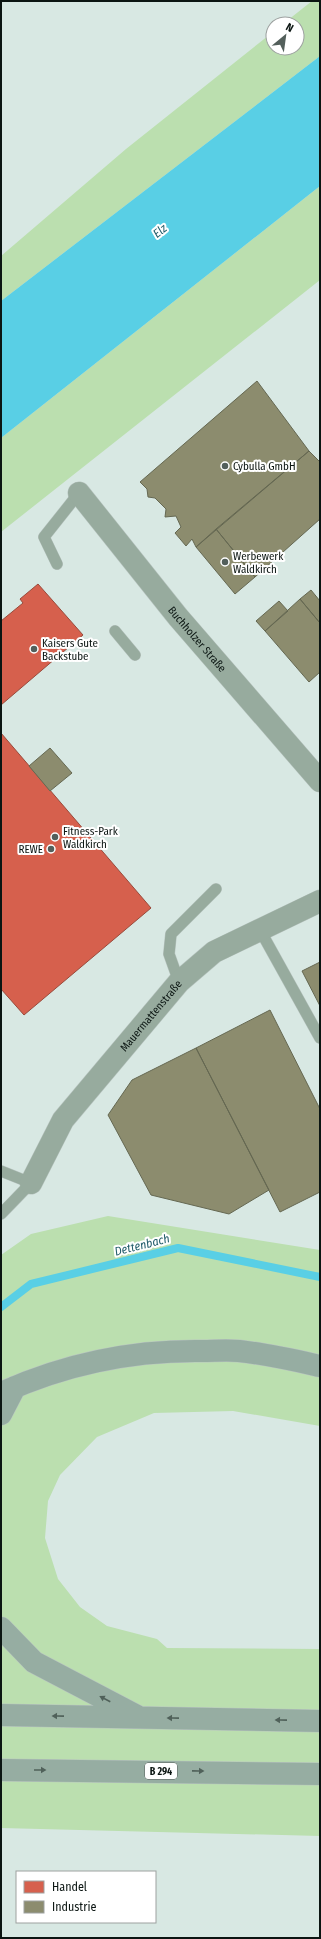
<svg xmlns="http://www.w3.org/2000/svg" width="321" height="1939" viewBox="0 0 321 1939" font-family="'Fira Sans Condensed',sans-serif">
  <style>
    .green { fill: #bbdfaf }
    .water { fill: #59cfe5 }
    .shops { fill: #d6604d; stroke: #994a3b }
    .industry { fill: #8c8c6e; stroke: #656852 }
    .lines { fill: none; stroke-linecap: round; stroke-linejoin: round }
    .stream { stroke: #59cfe5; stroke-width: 8 }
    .service-casing { stroke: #b9c5c1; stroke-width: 12 }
    .minor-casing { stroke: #b9c5c1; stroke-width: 23 }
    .trunk-casing { stroke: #b9c5c1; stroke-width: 23 }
    .service { stroke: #97ab9e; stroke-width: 11 }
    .minor { stroke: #97ab9e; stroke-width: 22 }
    .trunk { stroke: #96ada2; stroke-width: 22 }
    .oneway { fill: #50615a }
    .poi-dot { fill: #535f5b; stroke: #fff; stroke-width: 1.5 }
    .labels { text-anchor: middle; stroke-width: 4; stroke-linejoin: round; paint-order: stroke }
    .shield { fill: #fff; stroke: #545b59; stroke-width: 1 }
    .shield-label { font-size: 10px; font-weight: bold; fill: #0b1512 }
    .poi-label { font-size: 11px; fill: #0b1512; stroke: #fff; text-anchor: start }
    .street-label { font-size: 11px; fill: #0b1512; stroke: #fff }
    .water-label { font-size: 12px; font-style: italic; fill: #205b69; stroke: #fff }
  </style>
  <rect width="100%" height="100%" fill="#d8e8e3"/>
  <!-- green -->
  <path class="green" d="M312,1H320V56L1,301V256L126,149L273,32V48H297V24H283Z
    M320,186V280L1,532V438Z
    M108,1216L320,1250V1426L233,1411L154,1413L97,1437L60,1475L48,1501L45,1538L58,1579L80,1607L107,1626L157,1639L167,1648L320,1649V1836L1,1828V1255L31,1234Z"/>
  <!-- water -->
  <path class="water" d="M320,56V186L1,438V301Z"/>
  <!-- shops -->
  <path class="shops" d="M38,584L83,635L1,705V621L23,603L20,599Z
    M1,733L151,908L24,1015L1,989Z"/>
  <!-- industry -->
  <path class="industry" d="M257,381L309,451L196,547L192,539L186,546L175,533L181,527L176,516L165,517L166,509L155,498L148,497L147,489L140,482Z
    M309,451L320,462V519L255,577L216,529Z
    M216,529L255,577L235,594L196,547Z
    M311,590L320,601V623L300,599Z
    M300,599L320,623V672L309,682L265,631Z
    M279,601L288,611L265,631L256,621Z
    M50,748L72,773L50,791L29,766Z
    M320,962V1006L302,971Z
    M270,1010L320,1109V1192L280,1212L196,1048Z
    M196,1048L269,1190L229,1214L151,1195L108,1115L132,1080Z"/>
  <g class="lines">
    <!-- stream -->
    <path class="stream" d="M1,1307L31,1284L178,1248L320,1277"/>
    <!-- service casing -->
    <g class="service-casing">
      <path id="service" d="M57,564L44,537L79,493
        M115,631L135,655
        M260,930L320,1038
        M179,982L169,954L171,934L216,889
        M1,1171L31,1183L1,1214"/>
    </g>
    <!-- minor casing -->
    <g class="minor-casing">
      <g id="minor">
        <path id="s1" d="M79,493L178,617L320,781"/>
        <path id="s2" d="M31,1183L63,1120L179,982L214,952L320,901"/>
      </g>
    </g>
    <!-- trunk casing -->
    <g class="trunk-casing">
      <path id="trunk" d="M1,1393C65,1364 132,1350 202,1351C214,1351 227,1350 239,1351C267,1354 293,1360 320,1366
        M1,1414L15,1387
        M1,1628L34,1662L137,1716
        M1,1715L320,1721
        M1,1770L320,1774"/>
    </g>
    <!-- service -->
    <use href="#service" class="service"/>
    <!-- minor -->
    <use href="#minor" class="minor"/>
    <!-- trunk -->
    <use href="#trunk" class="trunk"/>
  </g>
  <!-- one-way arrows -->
  <defs><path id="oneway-solid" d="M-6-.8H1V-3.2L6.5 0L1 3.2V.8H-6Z"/></defs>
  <g class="oneway">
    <use href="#oneway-solid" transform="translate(105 1699) rotate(-152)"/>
    <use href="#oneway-solid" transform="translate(58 1716) rotate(-179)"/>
    <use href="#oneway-solid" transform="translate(173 1718) rotate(-179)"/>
    <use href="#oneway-solid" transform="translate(281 1720) rotate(-179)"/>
    <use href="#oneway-solid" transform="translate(40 1770)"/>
    <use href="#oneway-solid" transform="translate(198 1771) rotate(1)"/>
  </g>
  <!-- markers -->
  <g class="poi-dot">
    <circle cx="225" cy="466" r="4"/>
    <circle cx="225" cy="562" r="4"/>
    <circle cx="34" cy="649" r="4"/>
    <circle cx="55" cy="837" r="4"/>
    <circle cx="51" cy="849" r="4"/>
  </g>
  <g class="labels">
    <!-- shield labels -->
    <rect class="shield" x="145" y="1763" width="32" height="16" rx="3"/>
    <g class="shield-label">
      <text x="161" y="1775">B 294</text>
    </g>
    <!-- poi labels -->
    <g class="poi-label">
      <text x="233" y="470">Cybulla GmbH</text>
      <text x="233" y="560">Werbewerk<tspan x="233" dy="13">Waldkirch</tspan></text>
      <text x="42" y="647">Kaisers Gute<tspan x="42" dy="13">Backstube</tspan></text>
      <text x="63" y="835">Fitness-Park<tspan x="63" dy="13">Waldkirch</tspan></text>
      <text x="43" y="853" text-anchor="end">REWE</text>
    </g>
    <!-- street labels -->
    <g class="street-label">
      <text dy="4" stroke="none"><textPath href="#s1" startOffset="188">Buchholzer Straße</textPath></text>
      <text dy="4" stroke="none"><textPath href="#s2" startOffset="207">Mauermattenstraße</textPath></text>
    </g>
    <!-- water labels -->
    <g class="water-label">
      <text transform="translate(160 231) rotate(-38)" y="4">Elz</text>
      <text transform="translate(142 1245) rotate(-14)" y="4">Dettenbach</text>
    </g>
  </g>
  <!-- border -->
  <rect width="321" height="1939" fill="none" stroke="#0b1512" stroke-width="4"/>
  <!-- legend -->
  <rect x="16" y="1871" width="140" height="52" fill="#ffffff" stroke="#9da1a0"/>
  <rect x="24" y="1881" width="20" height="12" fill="#d6604d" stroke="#9da1a0"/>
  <text x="52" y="1891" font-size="12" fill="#0b1512">Handel</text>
  <rect x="24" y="1901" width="20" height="12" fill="#8c8c6e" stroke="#9da1a0"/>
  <text x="52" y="1911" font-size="12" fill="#0b1512">Industrie</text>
  <!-- north arrow -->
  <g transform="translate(285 36) rotate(29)"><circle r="19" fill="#ffffff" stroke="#9da1a0"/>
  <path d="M0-3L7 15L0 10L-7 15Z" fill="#535f5b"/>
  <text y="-6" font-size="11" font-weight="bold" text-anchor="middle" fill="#0b1512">N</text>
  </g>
</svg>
